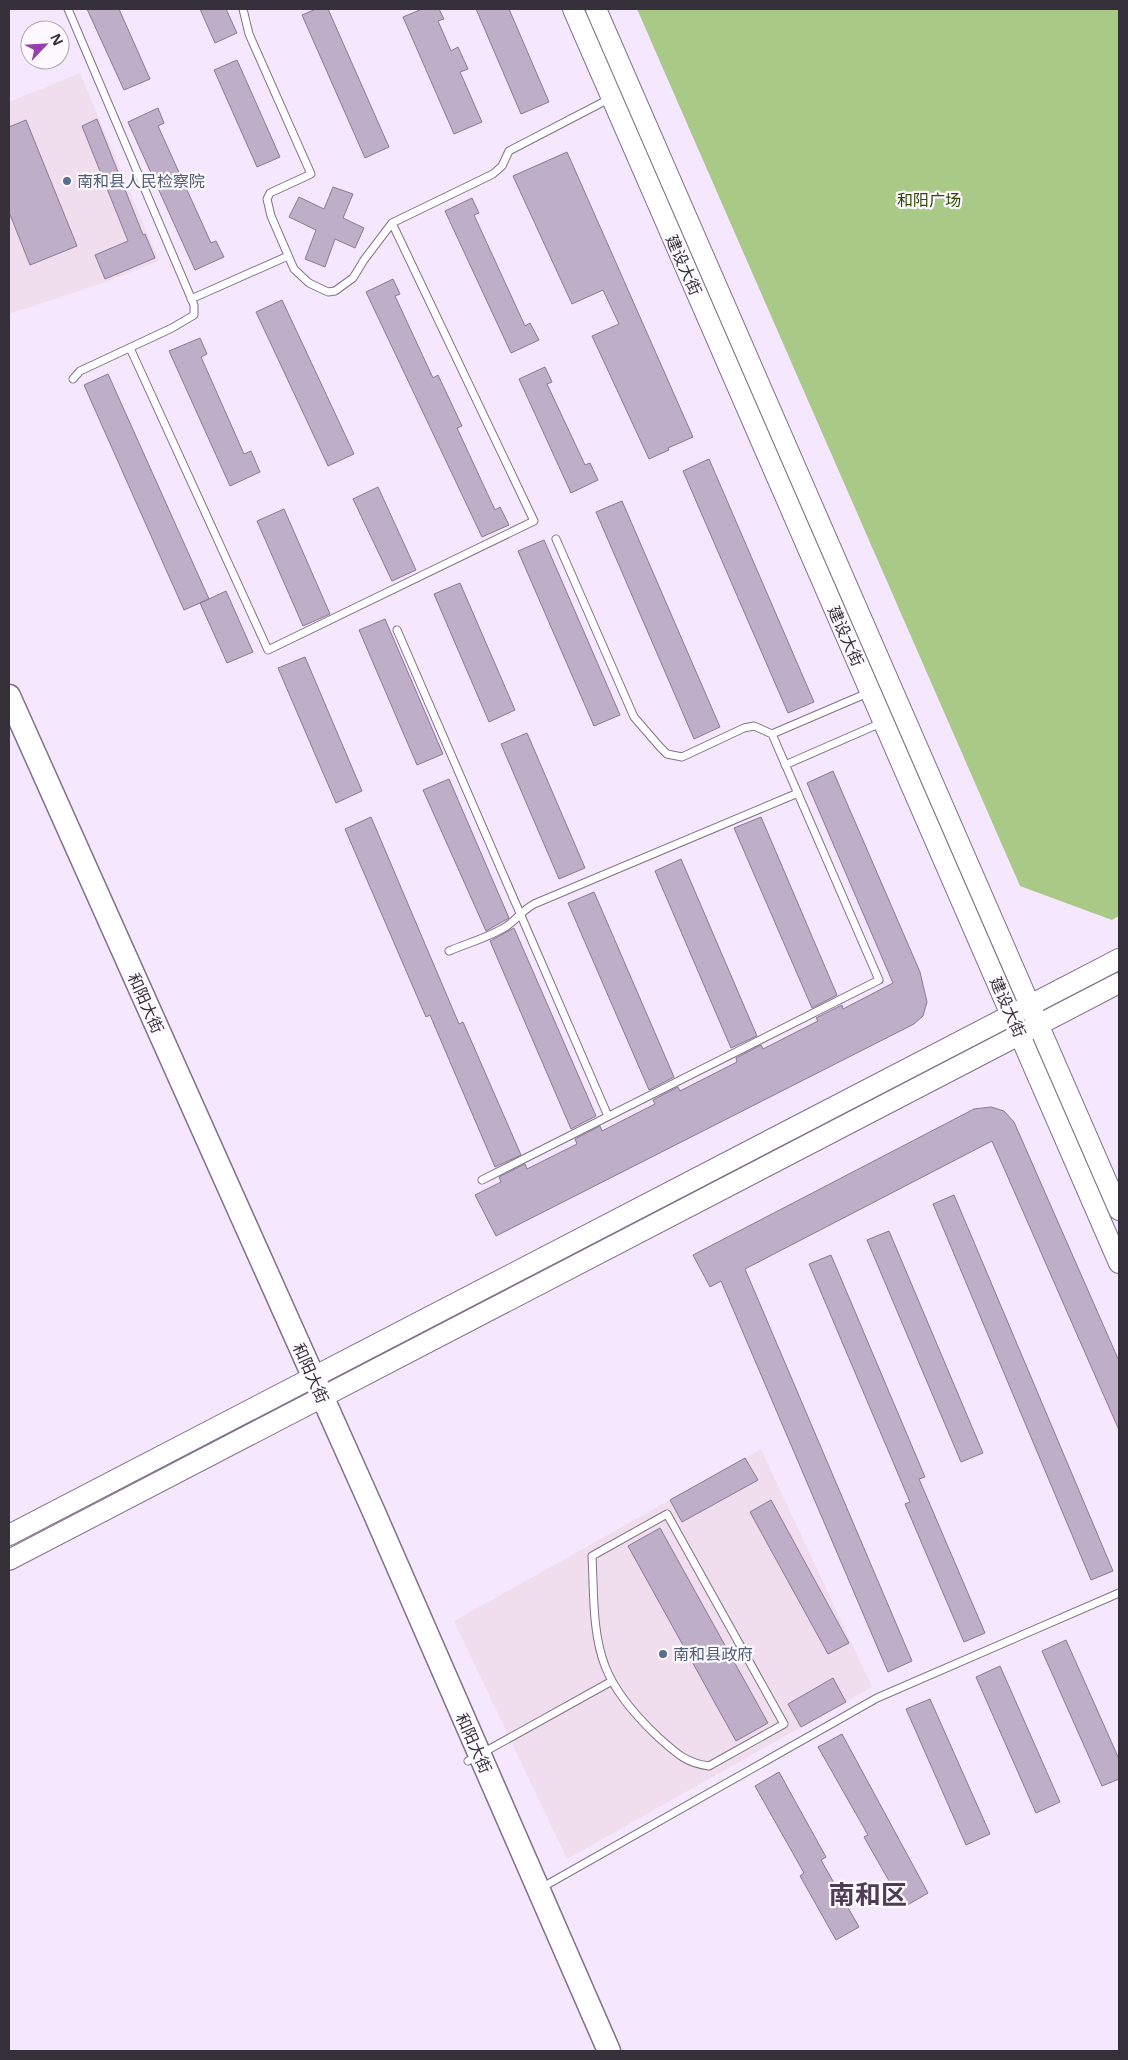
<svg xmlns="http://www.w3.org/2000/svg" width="1128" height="2060" viewBox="0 0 1128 2060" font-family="'Open Sans','Noto Sans SC',sans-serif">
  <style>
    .commercial { fill: #f0dded }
    .green { fill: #a9c986 }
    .building { fill: #beaec8; stroke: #897a93 }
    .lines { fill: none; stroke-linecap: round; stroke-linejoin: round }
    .lane-casing { stroke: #80718a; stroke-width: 9 }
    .secondary-casing { stroke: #80718a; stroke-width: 22 }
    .primary-casing { stroke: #80718a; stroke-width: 25 }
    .lane { stroke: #fff; stroke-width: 7 }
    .secondary { stroke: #fff; stroke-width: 20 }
    .primary { stroke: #fff; stroke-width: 22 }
    .service-dot { fill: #5c6f8a; stroke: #fdf9ff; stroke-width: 2 }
    .labels { text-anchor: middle; stroke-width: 4.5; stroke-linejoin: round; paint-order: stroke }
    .service-label { font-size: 16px; fill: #4e5e75; stroke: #fdf9ff; text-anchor: start }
    .park-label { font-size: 16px; fill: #2f4903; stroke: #fdf9ff }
    .street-label { font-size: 16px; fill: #36303a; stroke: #fdf9ff }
    .town-label { font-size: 26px; font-weight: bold; fill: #4c3e55; stroke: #fdf9ff }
  </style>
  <rect width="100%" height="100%" fill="#f5e8fe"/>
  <!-- commercial -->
  <path class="commercial" d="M80,73L159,261L103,283L9,314V102Z
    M761,1449L872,1687L567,1859L454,1621Z"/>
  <!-- green -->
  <path class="green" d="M637,9H1119V916L1112,920L1020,886Z"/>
  <!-- building -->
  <path class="building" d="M87,9H119L150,79L124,90Z
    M200,9H226L237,33L215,43Z
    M316,9H328L389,147L365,158L302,15Z
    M422,9H439L444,19L438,21L451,51L458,47L468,69L460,72L482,122L454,134L403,17Z
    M476,9H509L549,102L521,114Z
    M237,60L280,157L257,167L214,70Z
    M158,108L164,123L158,126L211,243L216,241L224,257L195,270L128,122Z
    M97,119L143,235L145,234L155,258L105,279L95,255L128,241L82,126Z
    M26,120L77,246L30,265L9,212V127Z
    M567,152L693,437L668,448L669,450L649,459L592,336L619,324L603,290L572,304L513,176Z
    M333,187L353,194L343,218L364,228L355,248L335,239L325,267L305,259L316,230L289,217L299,197L324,209Z
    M472,198L479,213L474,215L525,326L530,323L539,340L511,353L445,211Z
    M393,279L400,294L395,296L433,378L438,375L462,426L457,428L495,510L500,507L509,525L482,537L366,292Z
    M282,300L354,454L328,466L256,312Z
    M200,338L207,354L201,357L244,454L251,451L260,472L230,486L169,351Z
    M545,367L552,382L547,384L585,465L590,463L598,480L571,493L519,379Z
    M108,374L209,599L184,610L84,385Z
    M709,459L814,702L788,713L683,471Z
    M378,487L416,570L392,581L353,499Z
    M622,501L720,727L694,739L596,512Z
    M284,509L330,614L303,626L257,521Z
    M544,540L620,715L594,726L518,551Z
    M460,583L515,710L489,722L434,594Z
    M226,591L253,652L227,663L200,603Z
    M385,619L443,754L417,765L359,630Z
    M305,657L362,791L336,803L278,668Z
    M527,733L585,868L559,879L501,744Z
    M833,771L920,972L927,1002L923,1016L914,1024L496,1236L475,1195L501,1182L499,1177L525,1164L527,1169L577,1144L575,1139L600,1126L602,1131L655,1104L653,1100L678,1087L680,1091L737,1062L736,1058L761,1045L763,1049L818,1021L816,1018L842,1005L843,1009L893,983L807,783Z
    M449,779L509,918L486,931L423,790Z
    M371,817L459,1024L463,1022L521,1155L495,1167L430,1015L426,1017L345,829Z
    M761,817L837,995L812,1008L734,828Z
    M681,859L757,1036L731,1048L655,871Z
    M594,892L674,1077L649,1090L568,903Z
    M514,928L596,1116L571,1129L490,941Z
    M991,1107L1004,1111L1014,1122L1119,1361V1430L992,1141L745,1269L912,1661L888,1672L721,1281L710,1287L693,1255L974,1109Z
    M954,1195L1113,1571L1091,1580L933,1204Z
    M889,1231L983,1453L961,1462L867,1240Z
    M831,1255L925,1477L919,1479L985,1633L964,1642L905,1504L910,1502L809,1264Z
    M745,1458L758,1480L682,1522L670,1500Z
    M771,1500L849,1643L828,1654L750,1512Z
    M660,1528L768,1723L736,1741L628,1546Z
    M1066,1640L1119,1759V1779L1102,1786L1042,1651Z
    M1000,1666L1060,1802L1036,1813L976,1677Z
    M833,1678L846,1702L801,1727L788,1704Z
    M930,1699L990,1834L966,1845L906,1709Z
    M842,1734L928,1893L904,1907L864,1837L868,1835L818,1747Z
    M779,1772L826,1857L821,1860L859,1927L836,1940L800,1876L804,1873L755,1786Z"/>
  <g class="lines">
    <!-- lane casing -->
    <g class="lane-casing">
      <path id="lane" d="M68,9L194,305V315L172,328L80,371L73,379
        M243,9L249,34L311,174L270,193L267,199L271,216L294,269L309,283L328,292L335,291L353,278L364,260L392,223L493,174L502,166L509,151L609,99
        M191,299L288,256
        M130,348L268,650L534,521L392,223
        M397,630L608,1116
        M772,734L870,692
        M785,765L881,723
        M449,951C468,943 490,937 507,926C517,919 523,910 534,904L798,793
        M482,1180L879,980L772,734L754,726L744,728L682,757L667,754L660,747L634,717L556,539
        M667,1514L784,1724L709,1766C685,1763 675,1752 657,1736C637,1717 615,1692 605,1666C592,1632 594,1592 592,1556Z
        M468,1761L612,1681
        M541,1888L877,1698L1119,1593"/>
    </g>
    <!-- secondary casing -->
    <g class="secondary-casing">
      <path id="secondary" d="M573,9L1119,1263
        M596,9L1119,1210
        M9,1535L1119,959
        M9,1560L1119,983"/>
    </g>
    <!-- primary casing -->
    <g class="primary-casing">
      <path id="primary" d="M9,696L373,1510L609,2051"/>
    </g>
    <!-- lane -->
    <use href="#lane" class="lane"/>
    <!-- secondary -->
    <use href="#secondary" class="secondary"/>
    <!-- primary -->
    <use href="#primary" class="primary"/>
  </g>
  <!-- markers -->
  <g class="service-dot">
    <circle cx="67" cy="181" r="5"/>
    <circle cx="663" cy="1654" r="5"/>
  </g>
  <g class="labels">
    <!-- service labels -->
    <g class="service-label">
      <text x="77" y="187">南和县人民检察院</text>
      <text x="673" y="1660">南和县政府</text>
    </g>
    <!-- park labels -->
    <g class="park-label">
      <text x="929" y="206">和阳广场</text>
    </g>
    <!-- street labels -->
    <g class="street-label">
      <text transform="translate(684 265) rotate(66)" y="6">建设大街</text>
      <text transform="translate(846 636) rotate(66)" y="6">建设大街</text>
      <text transform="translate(146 1003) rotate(66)" y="6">和阳大街</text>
      <text transform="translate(1008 1007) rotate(66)" y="6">建设大街</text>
      <text transform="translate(311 1373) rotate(66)" y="6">和阳大街</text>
      <text transform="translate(474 1743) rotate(66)" y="6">和阳大街</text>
    </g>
    <!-- town labels -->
    <g class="town-label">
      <text x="868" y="1904">南和区</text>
    </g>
  </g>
  <!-- border -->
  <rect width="1128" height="2060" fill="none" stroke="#36303a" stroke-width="20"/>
  <!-- north arrow -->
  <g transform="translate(45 45) rotate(65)"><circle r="24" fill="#fdf9ff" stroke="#ada9b0"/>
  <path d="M0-4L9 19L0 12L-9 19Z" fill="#9640ad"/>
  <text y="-8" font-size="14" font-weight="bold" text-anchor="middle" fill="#36303a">N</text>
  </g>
</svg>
